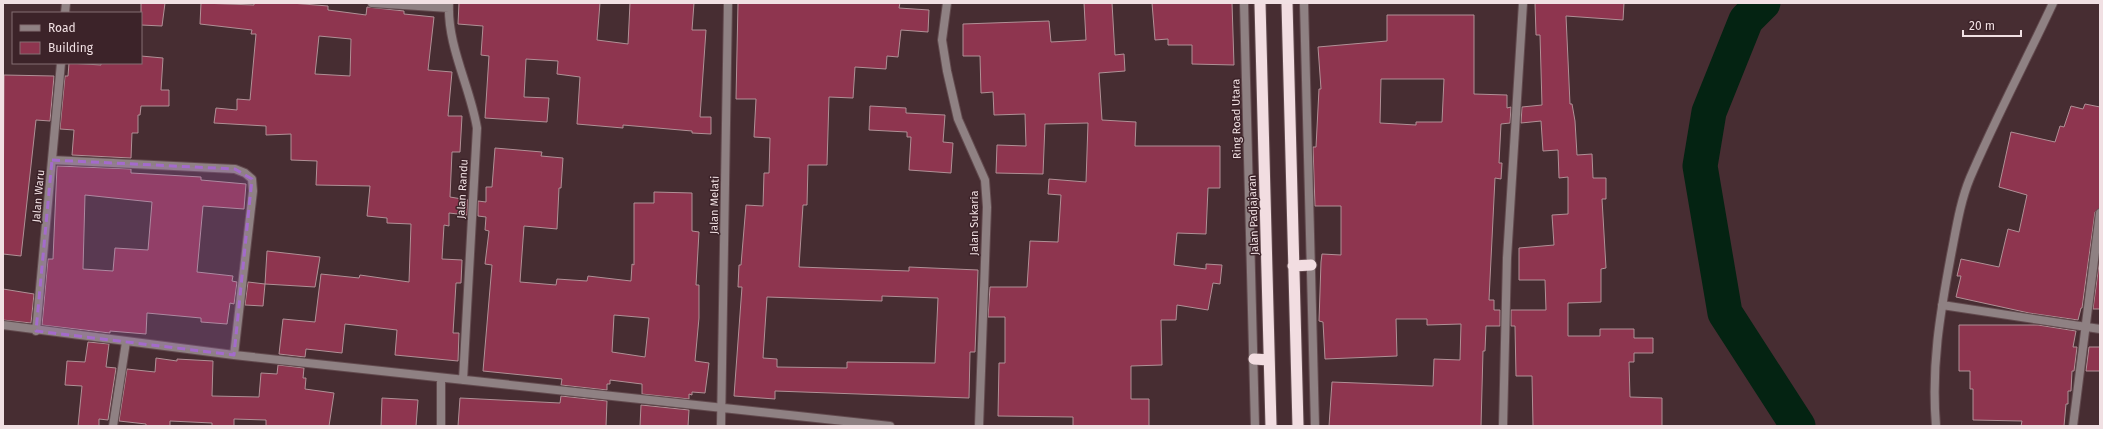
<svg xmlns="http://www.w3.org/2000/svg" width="2103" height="429" viewBox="0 0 2103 429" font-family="'Fira Sans',sans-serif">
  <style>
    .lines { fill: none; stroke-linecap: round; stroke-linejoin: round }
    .river { stroke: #042312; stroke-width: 35 }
    .building { fill: #8e354f; stroke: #b09096; fill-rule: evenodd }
    .minor-casing { stroke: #624a4e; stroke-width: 10 }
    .tertiary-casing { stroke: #624a4e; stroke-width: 10 }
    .trunk-casing { stroke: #624a4e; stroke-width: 13 }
    .minor { stroke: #8f8183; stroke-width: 8 }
    .tertiary { stroke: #8f8183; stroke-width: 8 }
    .trunk { stroke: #f2dde1; stroke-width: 11 }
    .marked { fill: #a46bcc; fill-opacity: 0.2; stroke: #a46bcc; stroke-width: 3; stroke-dasharray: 8 5; stroke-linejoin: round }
    .labels { text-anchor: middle; stroke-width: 3; stroke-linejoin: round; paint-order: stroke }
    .street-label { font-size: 11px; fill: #f1e0e3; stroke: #3c2329 }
  </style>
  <rect width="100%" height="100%" fill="#472d32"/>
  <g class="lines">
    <!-- river -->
    <path class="river" d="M1763,3L1746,20L1709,112L1700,166L1725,313L1798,426"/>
  </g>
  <!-- building -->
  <path class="building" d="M141,3H165L162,26L141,25Z
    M201,3L254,5V3H291L328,6V10L366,15L367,7L404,11V14L434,17L428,70L452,72L448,116H462L460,152H452L450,197L468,200L467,215L449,213V226L444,225L442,259L462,260L461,283H456L455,300L453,333H459L458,361L395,355L397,330L345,324L342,353L306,349L305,357L279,354L283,319L315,322L321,274L359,278L360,275L409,282L411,224L387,223V218L367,216L370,186L316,185L317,161L291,160V134L266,135V126L214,123L216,108L237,110V99L250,100L256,34H251L252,30L200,24ZM319,36L351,39L350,76L315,74Z
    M459,3H600L597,40L628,44L630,3H694L692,30H706L700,117H711V134L692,133V131L623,125V128L577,124L580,77L557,74L558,61L526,59L524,97L549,98L547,122L485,118L489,56L481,55L483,26L458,24Z
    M738,3H900L899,8L929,10L928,32L901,30L898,57L887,56L886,69L855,67L853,98L829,97L827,165H808L807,205H803L799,267L909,271V267L978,270L975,352H970L969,398L775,391V399L734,396L742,287H738L739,265H741L746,205L763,206L764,173H769L770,138L754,137L756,99H736ZM882,296L938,298L935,363L847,362V368L777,367V359L763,358L767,297L882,301Z
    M1084,3H1112L1115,55L1124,54L1125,71L1099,73L1102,120L1136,122L1135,146H1220V188H1208L1206,234L1177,233L1174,265L1206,269V264L1222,265L1220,284L1213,283L1208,310L1177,305L1176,320H1161L1162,365L1131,366V399H1149V426H1073V417L998,416L999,363H1005V317H988L990,287H1027L1030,241L1058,242L1061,195L1048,194L1049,179L1086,182L1088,123L1045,124L1043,174L996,173L997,145L1026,146L1025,114L994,115L993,92L981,93L980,56H963V24L1049,21L1051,42L1086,40Z
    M1152,3H1232L1234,65L1192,64V45H1168V39L1155,40Z
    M1535,3H1624L1623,20L1566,16L1570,104H1572L1575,121L1577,155L1592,154L1593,178H1606V199H1602L1606,268L1601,269V302L1568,303V336H1600V329H1634V338H1653V353H1634V362H1629L1630,397L1662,398V426H1533L1532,376H1516L1515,326H1511V310H1546L1545,280H1519V248L1554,245L1552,215L1568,214V177L1559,178L1558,150L1543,151L1541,121L1521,123L1522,107L1542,105L1540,35H1536Z
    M1387,15H1474V94L1507,95V108L1511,107L1510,123L1501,124L1499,163H1502L1501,179L1495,178L1489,300H1494V310H1500V326H1486L1485,351H1483L1481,426H1329L1332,382L1433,386L1434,359L1460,360L1461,324L1427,325V319H1396L1397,356L1325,359L1323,322L1319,321L1321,262L1322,254L1341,255V206H1315L1313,147H1316L1319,89H1321L1318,47L1387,41ZM1381,79H1444L1442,122H1416V125L1380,123Z
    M141,56L163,58L161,90H169V106H141L140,115H138V133H132L131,158L72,155L74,130L60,129L65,76H68L69,63L101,65V63H141Z
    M4,75L54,76L50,121L36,120L21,256L3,254Z
    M2085,104L2100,107V208L2095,212L2082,308H2081L2078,320L2029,313L1956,297L1961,276H1957L1961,259L1999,267L2008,229L2019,232L2027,195L1999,187L2011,132L2055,142L2060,126L2064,127L2071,106L2083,109Z
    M870,106L906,108V113L945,115L943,142L953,143L951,173L909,170L911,137H907V132L869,130Z
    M495,148L542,152L541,156L563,158L561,188H559L557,229L524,226L520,282L556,285L557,279L587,281L588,276L631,281L632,264L634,265V203H654V192L692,193V231L699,232L696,285H699V318L695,361L709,363L705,393L692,392V395L689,394V399L642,394V384L610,380V384H607V390L561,385L562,379L483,371L492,265L485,264L489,231L485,230L486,217L478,216V201L486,202V187H492ZM614,315L649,318L645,357L612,352Z
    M57,166L131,169V173L201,177V180L246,184L244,209L203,206L197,272L233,276L232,281L237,282L234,304L230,303L227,324L201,322V318L147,313L146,334L110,331V333L42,325L48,259H53ZM85,195L152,202L148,250L115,248L113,271L83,269Z
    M267,251L320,257L315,287L265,284Z
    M2100,257V309H2093Z
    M248,282L265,284L263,306L245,305Z
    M3,289L34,294L31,323L3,320Z
    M1959,325H2038L2076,331L2073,347H2077L2074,371H2072L2071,391H2068V404H2066L2064,426H2021L2022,421L1973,420V389H1970V371H1959Z
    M88,342L109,344L106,367L116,368L108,420L99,419V426H78L82,386L65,385L67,361L85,362Z
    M2089,347H2100V371H2086Z
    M156,358L177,361V359L213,361L212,396L259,397L261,373L277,374L278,365L304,368L303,378H306L305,389L334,393L329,426H266V420L234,419V426H212V423L170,421V426H146V424L119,421L127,369L155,372Z
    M561,396L607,401L606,426H458L460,398L560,403Z
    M382,398L418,400L416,426H381Z
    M641,405L689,410L688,426H640Z"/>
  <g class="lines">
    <!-- minor casing -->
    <g class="minor-casing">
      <path id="minor" d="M372,3L449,8
        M449,3C447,46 470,86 477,128L463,380
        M947,3L942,40L947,71L958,119L985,180L987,207L979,426
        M65,13L66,3
        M52,160L235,169L245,173L252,179L253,191L234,355
        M1942,305L2100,329
        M3,325L234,355L890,426
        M36,331L61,63
        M441,378V426
        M113,426L126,342
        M721,426L728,3
        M1503,426L1507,258L1523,3
        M1936,426C1931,366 1940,314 1951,255C1956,230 1960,202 1970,178C1995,119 2026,61 2053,3
        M2073,426L2100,213"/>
    </g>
    <!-- tertiary casing -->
    <g class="tertiary-casing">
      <path id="tertiary" d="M1244,3L1255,426
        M1304,3L1315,426"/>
    </g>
    <!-- trunk casing -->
    <g class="trunk-casing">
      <path id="trunk" d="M1260,3L1271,426
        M1287,3L1298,426
        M1293,266L1311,265
        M1254,359L1269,360"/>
    </g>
    <!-- minor -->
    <use href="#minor" class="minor"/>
    <!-- tertiary -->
    <use href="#tertiary" class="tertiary"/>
    <!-- trunk -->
    <use href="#trunk" class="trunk"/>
  </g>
  <!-- marked area -->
  <path class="marked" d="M52,160L235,169L252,179L234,355L36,331Z"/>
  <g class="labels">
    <!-- street labels -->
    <g class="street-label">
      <text transform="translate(1236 119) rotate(-91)" y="4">Ring Road Utara</text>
      <text transform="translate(462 189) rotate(-87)" y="4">Jalan Randu</text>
      <text transform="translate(38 196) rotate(-85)" y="4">Jalan Waru</text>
      <text transform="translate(714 205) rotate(-89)" y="4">Jalan Melati</text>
      <text transform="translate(1253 215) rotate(-92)" y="4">Jalan Padjajaran</text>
      <text transform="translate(974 223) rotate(-90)" y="4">Jalan Sukaria</text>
    </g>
  </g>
  <!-- border -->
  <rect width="2103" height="429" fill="none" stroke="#f1e0e3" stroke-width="8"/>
  <!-- legend -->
  <rect x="12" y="12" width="130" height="52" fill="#3c2329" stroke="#846f73"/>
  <rect x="20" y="25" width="20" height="6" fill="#8f8183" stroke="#846f73"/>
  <text x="48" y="32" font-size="12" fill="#f1e0e3">Road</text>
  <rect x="20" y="42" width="20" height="12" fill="#8e354f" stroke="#846f73"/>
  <text x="48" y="52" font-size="12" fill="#f1e0e3">Building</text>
  <!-- scale -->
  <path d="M1963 30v6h58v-6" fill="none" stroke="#f1e0e3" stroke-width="2"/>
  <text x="1969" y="30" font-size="12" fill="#f1e0e3" stroke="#3c2329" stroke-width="3" paint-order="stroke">20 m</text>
</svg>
